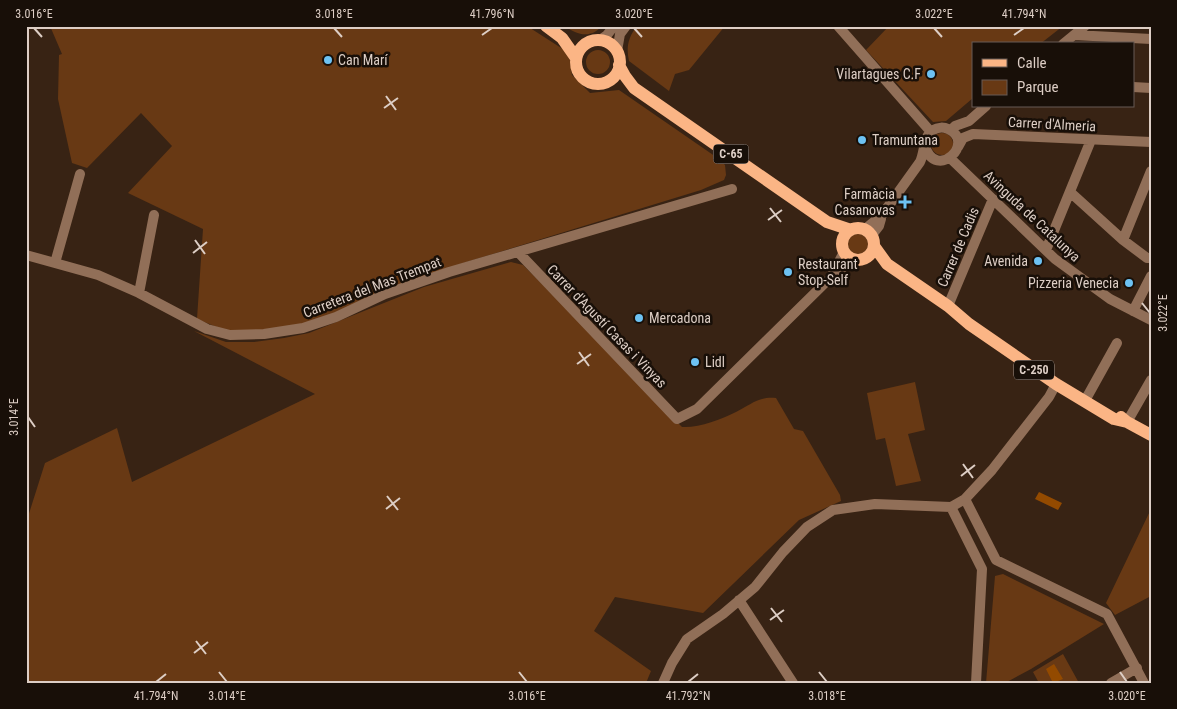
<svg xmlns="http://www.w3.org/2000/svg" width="1177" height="709" viewBox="0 0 1177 709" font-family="'Roboto Condensed',sans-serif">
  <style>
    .green { fill: #683914 }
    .water { fill: #934a00 }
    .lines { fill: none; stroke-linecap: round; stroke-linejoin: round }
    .minor { stroke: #916f58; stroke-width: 10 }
    .tertiary { stroke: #916f58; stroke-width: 10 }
    .primary { stroke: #fbb585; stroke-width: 12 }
    .ticks { fill: none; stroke: #ddcec5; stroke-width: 2 }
    .poi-dot { fill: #6dc2f3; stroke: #180f08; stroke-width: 2 }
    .labels { text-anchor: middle; stroke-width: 5; stroke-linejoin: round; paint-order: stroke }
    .shield { fill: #180f08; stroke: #a2958c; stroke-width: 1 }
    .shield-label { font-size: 12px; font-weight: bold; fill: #ddcec5 }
    .poi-label { font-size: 14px; fill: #ddcec5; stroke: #180f08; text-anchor: start }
    .street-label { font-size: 14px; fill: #ddcec5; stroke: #180f08 }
    .neatline { fill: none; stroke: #ddcec5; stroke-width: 2 }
    .ticks-label { font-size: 12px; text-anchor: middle; fill: #ddcec5 }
  </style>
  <rect width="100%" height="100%" fill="#382314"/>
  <!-- green -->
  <path class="green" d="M50,26H527L569,53L572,75L590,93L619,90L719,159L725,165L726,175L724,180L701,190L460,264L296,328L234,334L197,319L203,229L128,193L172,146L141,113L87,168L72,163L58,99L59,55L62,54Z
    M564,26H602C590,39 578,35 564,26Z
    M637,26H725L689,70L675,74L669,91L629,61C626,48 628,37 637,26Z
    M889,26H1063L1040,44H973V98L946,121L933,122L866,50Z
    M586 62a12 12 0 1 1 24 0a12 12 0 1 1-24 0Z
    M931 144a11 11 0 1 1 22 0a11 11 0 1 1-22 0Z
    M848 244a10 10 0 1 1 20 0a10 10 0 1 1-20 0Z
    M511,262L523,265L533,275L682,427C699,428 720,420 736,412C750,405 759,396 776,398L794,429L803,431L840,495L841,501L799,520L703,613L615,597L594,631L651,671L646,683H26V523L45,463L117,428L132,482L315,394L194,331L226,342H254L284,338L309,333L424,287Z
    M915,382L925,430L908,434L921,481L896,486L885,438L876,440L867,393Z
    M1151,509V596L1115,615L1106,603Z
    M1003,574L1104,624L1031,669L1005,683H986L995,576Z
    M1063,654L1079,683H1039L1033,672Z"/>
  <!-- water -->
  <path class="water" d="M1039,492L1062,503L1058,510L1035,499Z
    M1054,664L1063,679L1053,683L1046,669Z"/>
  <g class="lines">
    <!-- minor -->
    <path class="minor" d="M838,26L931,132
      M1074,35L1151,39
      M1063,44L1085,26
      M1133,87L1151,88
      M951,130L955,126L969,121L986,106
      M958,147L963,138L973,134L1151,142
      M950,158L1055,259L1110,299L1151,320
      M1070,192L1123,240L1147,258H1151
      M865,229L882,215L920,162C925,152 923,136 933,130C938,127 944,127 948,129C977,142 936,182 925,146
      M872,235L879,226L881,219
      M1123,240L1151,171
      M1046,250L1091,140
      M518,252L677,419L697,409L825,283L853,259
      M26,255L98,275L139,293L207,329L230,335L264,334L303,328L336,317L385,294L449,272L732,189
      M55,263L80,174
      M833,273L844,252
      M139,293L154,215
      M948,306L993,199
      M1133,311L1151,276
      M1087,397L1117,343
      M1127,422L1151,380
      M965,499L996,560L1107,614L1144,683
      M951,507L982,569L976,683
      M739,600L793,683
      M663,683L672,663L687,639L723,614L755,587L783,552L807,527L833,510L875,504L951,507L965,499L992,470L1049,397L1056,384
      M1111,683L1137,668"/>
    <!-- tertiary -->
    <path class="tertiary" d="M600,40L607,35L614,26
      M617,51L620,34L626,26"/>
    <!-- primary -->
    <path class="primary" d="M546,26L562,38L576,58
      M576 62a22 22 0 1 1 44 0a22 22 0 1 1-44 0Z
      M619,65L625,76L634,88L827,222L851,230
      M842 244a16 16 0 1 1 32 0a16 16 0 1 1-32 0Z
      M874,246L887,264L948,306L969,324L1056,384L1114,419L1127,422
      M1121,417L1127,422L1151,435"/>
  </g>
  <!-- ticks -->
  <path class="ticks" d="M34,28L42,37M334,28L342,37M634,28L642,37M934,28L942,37M482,35L492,28M1014,35L1024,28M386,96L396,110M384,108L398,98M770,208L781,222M768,220L782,210M195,240L205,254M193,253L207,242M1142,303L1150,313M579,352L589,366M577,364L591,354M28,417L35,427M963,464L973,478M961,476L975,465M387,496L398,510M386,509L400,498M771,608L782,622M770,620L784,610M196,641L206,654M194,653L208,642M219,672L227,682M519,672L527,682M819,672L827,682M1120,672L1127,682M156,682L166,674M688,682L698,674"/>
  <!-- markers -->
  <g class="poi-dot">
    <circle cx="328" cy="60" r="5"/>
    <circle cx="931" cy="74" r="5"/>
    <circle cx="862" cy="140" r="5"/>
    <path d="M902.5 194.5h5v5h5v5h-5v5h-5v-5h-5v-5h5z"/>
    <circle cx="1038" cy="261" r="5"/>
    <circle cx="788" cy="272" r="5"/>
    <circle cx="1129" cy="283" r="5"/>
    <circle cx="639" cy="318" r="5"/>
    <circle cx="695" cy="362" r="5"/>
  </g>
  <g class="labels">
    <!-- shield labels -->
    <g class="shield">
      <rect x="713.5" y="144.5" width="35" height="19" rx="4"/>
      <rect x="1014" y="360.5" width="40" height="19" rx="4"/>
    </g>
    <g class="shield-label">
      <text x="731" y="158">C-65</text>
      <text x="1034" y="374">C-250</text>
    </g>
    <!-- poi labels -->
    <g class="poi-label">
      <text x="338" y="65">Can Marí</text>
      <text x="921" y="79" text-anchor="end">Vilartagues C.F</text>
      <text x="872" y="145">Tramuntana</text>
      <text x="895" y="199" text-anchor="end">Farmàcia<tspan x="895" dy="16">Casanovas</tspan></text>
      <text x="1028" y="266" text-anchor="end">Avenida</text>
      <text x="798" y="269">Restaurant<tspan x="798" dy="16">Stop-Self</tspan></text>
      <text x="1119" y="288" text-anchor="end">Pizzeria Venecia</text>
      <text x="649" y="323">Mercadona</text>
      <text x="705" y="367">Lidl</text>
    </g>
    <!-- street labels -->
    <g class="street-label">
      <text transform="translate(1052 124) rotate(3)" y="5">Carrer d'Almeria</text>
      <text transform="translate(1032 216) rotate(43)" y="5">Avinguda de Catalunya</text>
      <text transform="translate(958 247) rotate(-67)" y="5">Carrer de Cadis</text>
      <text transform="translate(372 287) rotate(-21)" y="5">Carretera del Mas Trempat</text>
      <text transform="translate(607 326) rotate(46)" y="5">Carrer d'Agustí Casas i Vinyas</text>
    </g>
  </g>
  <!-- border -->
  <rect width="1177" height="709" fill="none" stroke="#180f08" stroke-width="55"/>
  <!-- legend -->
  <rect x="972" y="42" width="162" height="65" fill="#180f08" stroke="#675b54"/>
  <rect x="982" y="59" width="25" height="8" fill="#fbb585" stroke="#675b54"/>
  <text x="1017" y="68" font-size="15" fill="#ddcec5">Calle</text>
  <rect x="982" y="80" width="25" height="15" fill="#683914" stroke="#675b54"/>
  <text x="1017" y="92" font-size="15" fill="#ddcec5">Parque</text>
  <rect x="28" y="28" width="1122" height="654" class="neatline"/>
  <g class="ticks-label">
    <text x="34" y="18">3.016°E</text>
    <text x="334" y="18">3.018°E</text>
    <text x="492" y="18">41.796°N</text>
    <text x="634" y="18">3.020°E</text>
    <text x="934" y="18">3.022°E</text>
    <text x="1024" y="18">41.794°N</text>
    <text transform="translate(1163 313) rotate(-90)" y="4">3.022°E</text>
    <text transform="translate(14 417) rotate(-90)" y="4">3.014°E</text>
    <text x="156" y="700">41.794°N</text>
    <text x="227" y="700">3.014°E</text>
    <text x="527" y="700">3.016°E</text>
    <text x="688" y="700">41.792°N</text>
    <text x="827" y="700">3.018°E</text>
    <text x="1127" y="700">3.020°E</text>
  </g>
</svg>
